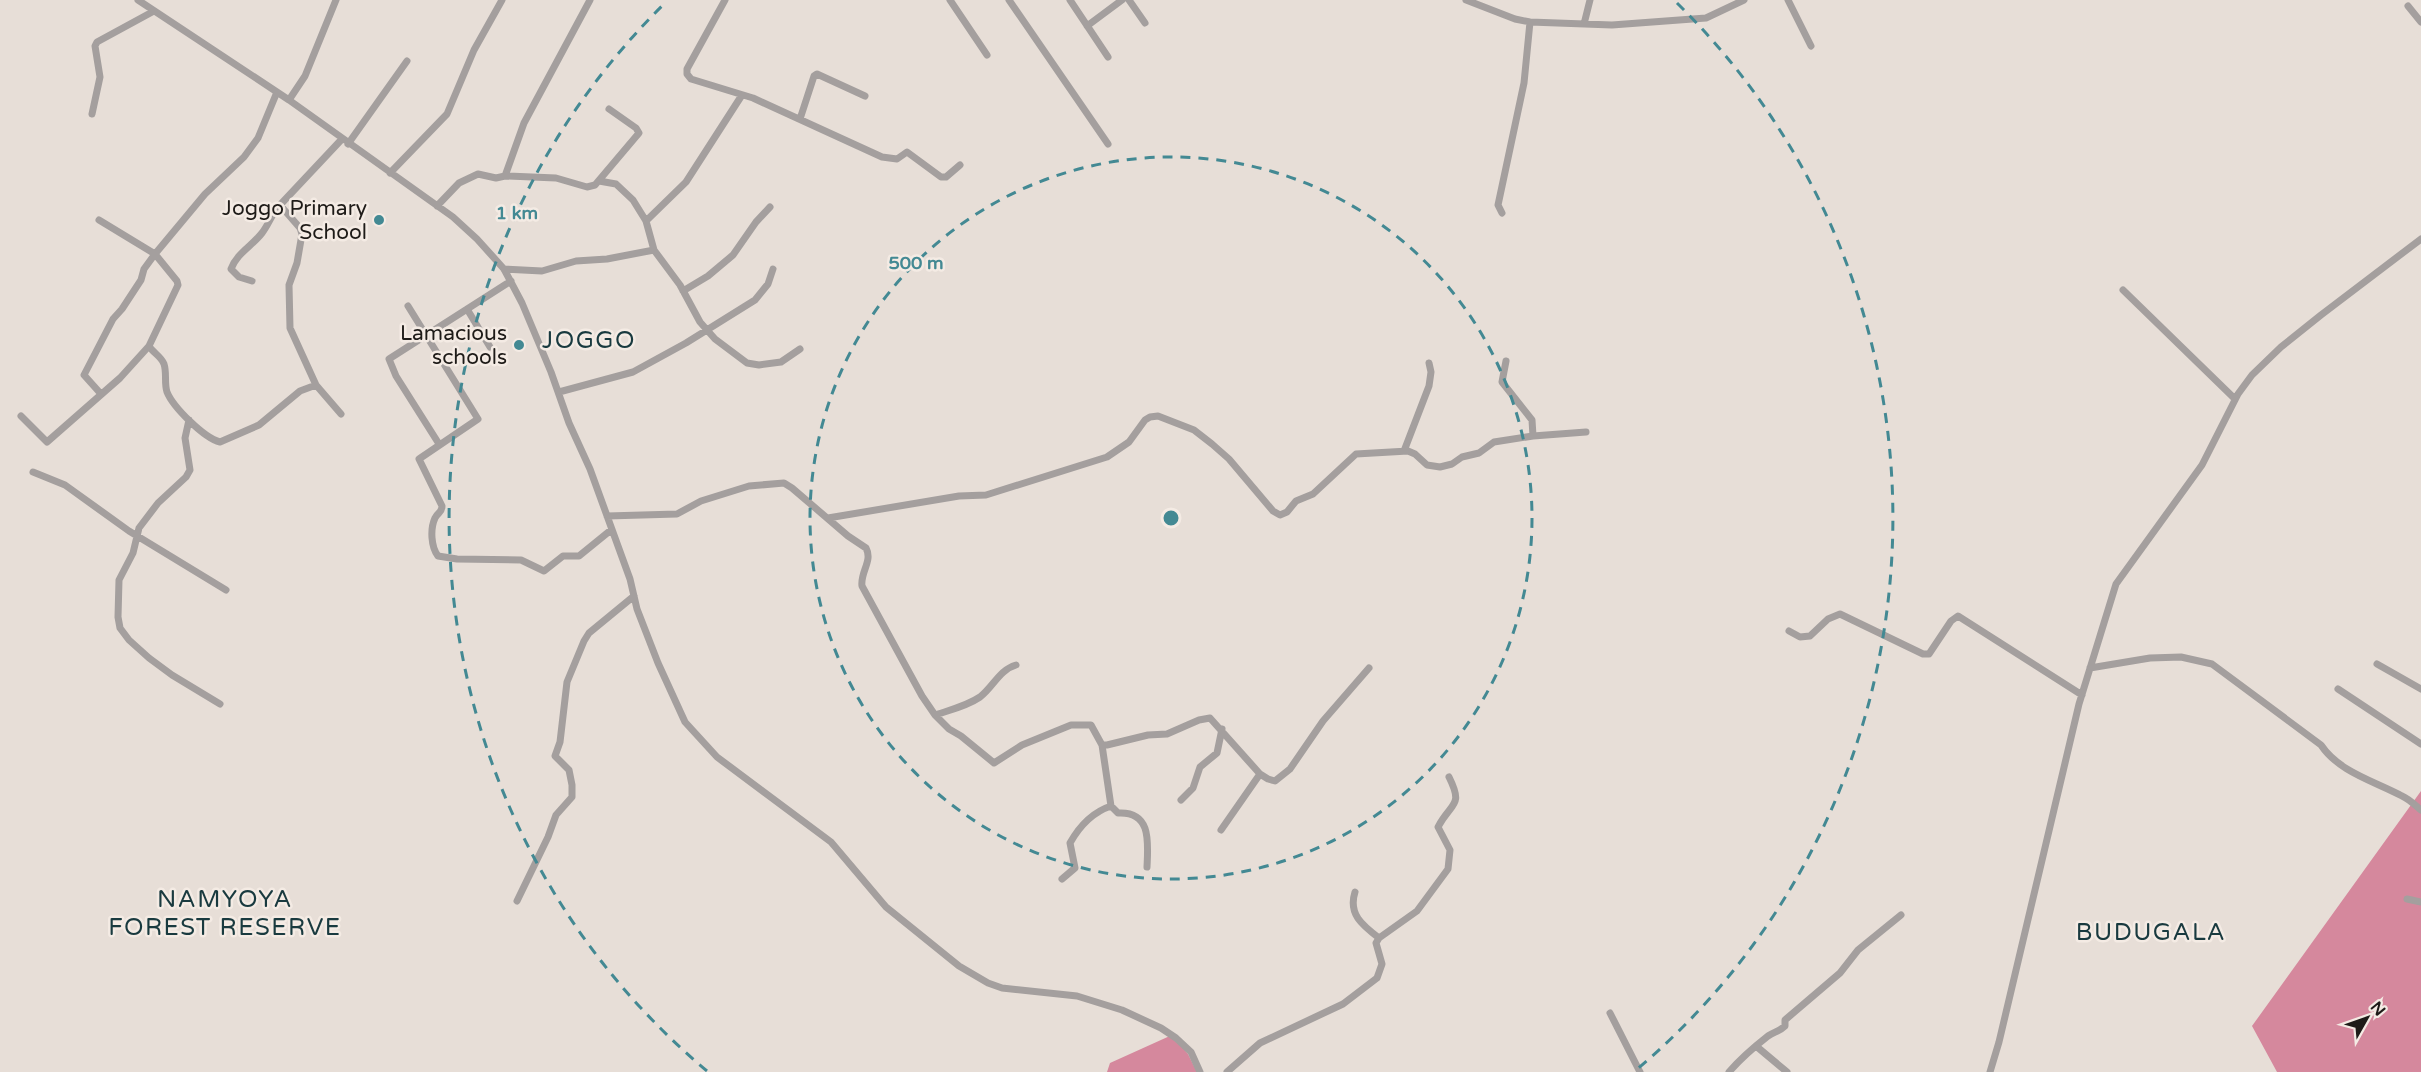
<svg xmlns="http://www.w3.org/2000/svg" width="2421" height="1072" viewBox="0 0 2421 1072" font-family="'Varela Round',sans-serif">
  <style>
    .forest { fill: #d5889d }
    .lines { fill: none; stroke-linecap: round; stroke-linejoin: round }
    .minor { stroke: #a49f9e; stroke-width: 7 }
    .ring { fill: none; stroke: #438993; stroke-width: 3; stroke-dasharray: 10 8 }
    .poi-dot { fill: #438993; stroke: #f4ebe4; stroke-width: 2 }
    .labels { text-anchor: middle; stroke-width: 5; stroke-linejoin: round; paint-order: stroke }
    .poi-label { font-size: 21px; fill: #1e1b18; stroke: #f4ebe4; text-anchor: end }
    .quarter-label { font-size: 24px; letter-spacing: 1.5px; fill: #193a3f; stroke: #f4ebe4 }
    .centre { fill: #438993; stroke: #f4ebe4; stroke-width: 3 }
    .ring-label { font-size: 18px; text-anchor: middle; font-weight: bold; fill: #438993; stroke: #f4ebe4; stroke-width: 5; stroke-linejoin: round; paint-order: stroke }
  </style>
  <rect width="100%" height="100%" fill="#e7ded7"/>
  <!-- forest -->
  <path class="forest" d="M2421,791V1072H2277L2252,1026Z
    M1172,1035L1188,1054L1197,1072H1107L1110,1063Z"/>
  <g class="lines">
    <!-- minor -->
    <path class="minor" d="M138,0L289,100L453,217L477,239L504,269L522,303L551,372L569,423L590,469L630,579L637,609L658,663L685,722L717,757L831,842L886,907L959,966L988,983L1002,988L1077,996L1122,1010L1161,1028L1176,1038L1191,1052L1200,1072
      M725,0L687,69V74L691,79L753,98L882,157L897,159L907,152L941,177H946L960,165
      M950,0L987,55
      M1009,0L1108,144
      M1070,0L1108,57
      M1129,0L1145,23
      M1466,0L1515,19L1530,22L1612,25L1706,18L1744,0
      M1788,0L1811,46
      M2408,6L2421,22
      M1584,24L1590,0
      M1087,26L1122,0
      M277,92L258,138L244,157L205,194L155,254L177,281L178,285L149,346C153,353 161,356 164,364C167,373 164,383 167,392C173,407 204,438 220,442L259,425L300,391L316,385
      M289,100L305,76L336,0
      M92,114L100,77L95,46L97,42L154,11
      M800,119L814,76L817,74L865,96
      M348,144L407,61
      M390,173L447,114L474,50L502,0
      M505,176L524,123L590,0
      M599,181L616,184L633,200L646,221L654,250L680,285L700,322L715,339L747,363L759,365L781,362L800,349
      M437,206L459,183L478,174L496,178L505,176L556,178L587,187L595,185L639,133L636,128L609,109
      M1502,213L1498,205L1524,83L1530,22
      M99,220L155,254L144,269L141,280L122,309L113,319L84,375L101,394
      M646,221L686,182L742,95
      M504,269L542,271L576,261L607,259L654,250
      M252,281L239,277L231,269C237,253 252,246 262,233C269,224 271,215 280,205
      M2123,290L2235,399
      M683,291L708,276L733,255L756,222L770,207
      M408,306L478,419L419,459L442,506C442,513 438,512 435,518C430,529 431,547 438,556L457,559L521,560L544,571L563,556H579L611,530
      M467,309L490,347
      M1506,361L1502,382L1532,420L1533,436
      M559,392L633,372L686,343L755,300L768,284L773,269
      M341,414L316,385L290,328L289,285L297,263L302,234L300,228L280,205L342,139
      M21,416L47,442L120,378L149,346
      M189,420L185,438L190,470L186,477L158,503L139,528L133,553L119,580L118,617L120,628L129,640L149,658L172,675L220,704
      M439,444L396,376L389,359L511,281
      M1404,451L1429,386L1431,372L1429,363
      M33,472L65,485L129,531L226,590
      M607,516L677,514L701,501L749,486L784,483L792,488L848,536L866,548C873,561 860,572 862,586L922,696L935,715L949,729L961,736L994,763L1022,745L1071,725H1091L1102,745H1107L1148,735L1167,734L1199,720L1210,718L1260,774L1268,779L1275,781L1290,769L1323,721L1369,668
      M828,518L959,496L986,495L1107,457L1129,442L1145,420L1150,417L1158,416L1194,430L1212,444L1229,459L1273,511L1280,515L1287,512L1296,501L1313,494L1356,454L1408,451L1415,454L1427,465L1440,467L1452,464L1462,457L1479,453L1494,442L1533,436L1586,432
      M1789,631L1800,637L1810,636L1828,619L1840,614L1923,654H1929L1951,621L1958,616L2082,695
      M2377,664L2421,689
      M2090,668L2150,658L2181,657L2212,664L2321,745C2339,772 2374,781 2402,796C2409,799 2415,805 2421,810
      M2338,689L2421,744
      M935,715C950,710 967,706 980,697C994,686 999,670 1016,665
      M1102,745L1111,806L1118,813C1152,811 1148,843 1147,867
      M1181,800L1193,788L1200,767L1217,753L1222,729
      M1221,830L1260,774
      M1062,879L1075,868L1070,843C1079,827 1093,812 1111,806
      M1355,892C1348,914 1362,925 1379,938
      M2407,899L2421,902
      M517,901L548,837L556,815L572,797V785L569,770L555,756L560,742L567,682L584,641L589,633L634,596
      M1610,1013L1640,1072
      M1756,1046L1787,1072
      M1227,1072L1260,1043L1343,1004L1377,978L1382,964L1376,943L1379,938L1417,911L1448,869L1450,850L1438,827C1451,802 1464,807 1449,777
      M1729,1072C1741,1058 1754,1047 1768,1036C1774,1032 1780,1031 1785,1026V1020L1840,973L1858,950L1901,915
      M1990,1072L1999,1042L2079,704L2116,584L2202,465L2238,394L2252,375L2281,347L2321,315L2421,239"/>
  </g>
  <!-- distance rings -->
  <g class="ring">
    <circle cx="1171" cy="518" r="361"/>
    <path d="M707 1071A722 722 0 0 1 665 3M1677 3A722 722 0 0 1 1635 1071"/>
  </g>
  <!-- markers -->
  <g class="poi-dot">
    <circle cx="379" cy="220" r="6"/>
    <circle cx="519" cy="345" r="6"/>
  </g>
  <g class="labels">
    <!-- poi labels -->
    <g class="poi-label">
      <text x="367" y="215">Joggo Primary<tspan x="367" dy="24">School</tspan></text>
      <text x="507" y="340">Lamacious<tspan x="507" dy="24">schools</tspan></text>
    </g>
    <!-- quarter labels -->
    <g class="quarter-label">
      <text x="589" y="348">JOGGO</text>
      <text x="225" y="907">NAMYOYA<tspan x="225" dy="28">FOREST RESERVE</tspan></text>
      <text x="2151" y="940">BUDUGALA</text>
    </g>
  </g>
  <circle cx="1171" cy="518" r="9" class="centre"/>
  <g class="ring-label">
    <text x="517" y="219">1 km</text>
    <text x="916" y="269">500 m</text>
  </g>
  <!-- north arrow -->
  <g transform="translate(2367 1018) rotate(50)" stroke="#f4ebe4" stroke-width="4.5" paint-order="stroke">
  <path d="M0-4.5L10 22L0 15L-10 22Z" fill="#1e1b18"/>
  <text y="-9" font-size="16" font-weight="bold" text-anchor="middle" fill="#1e1b18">N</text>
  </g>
</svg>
